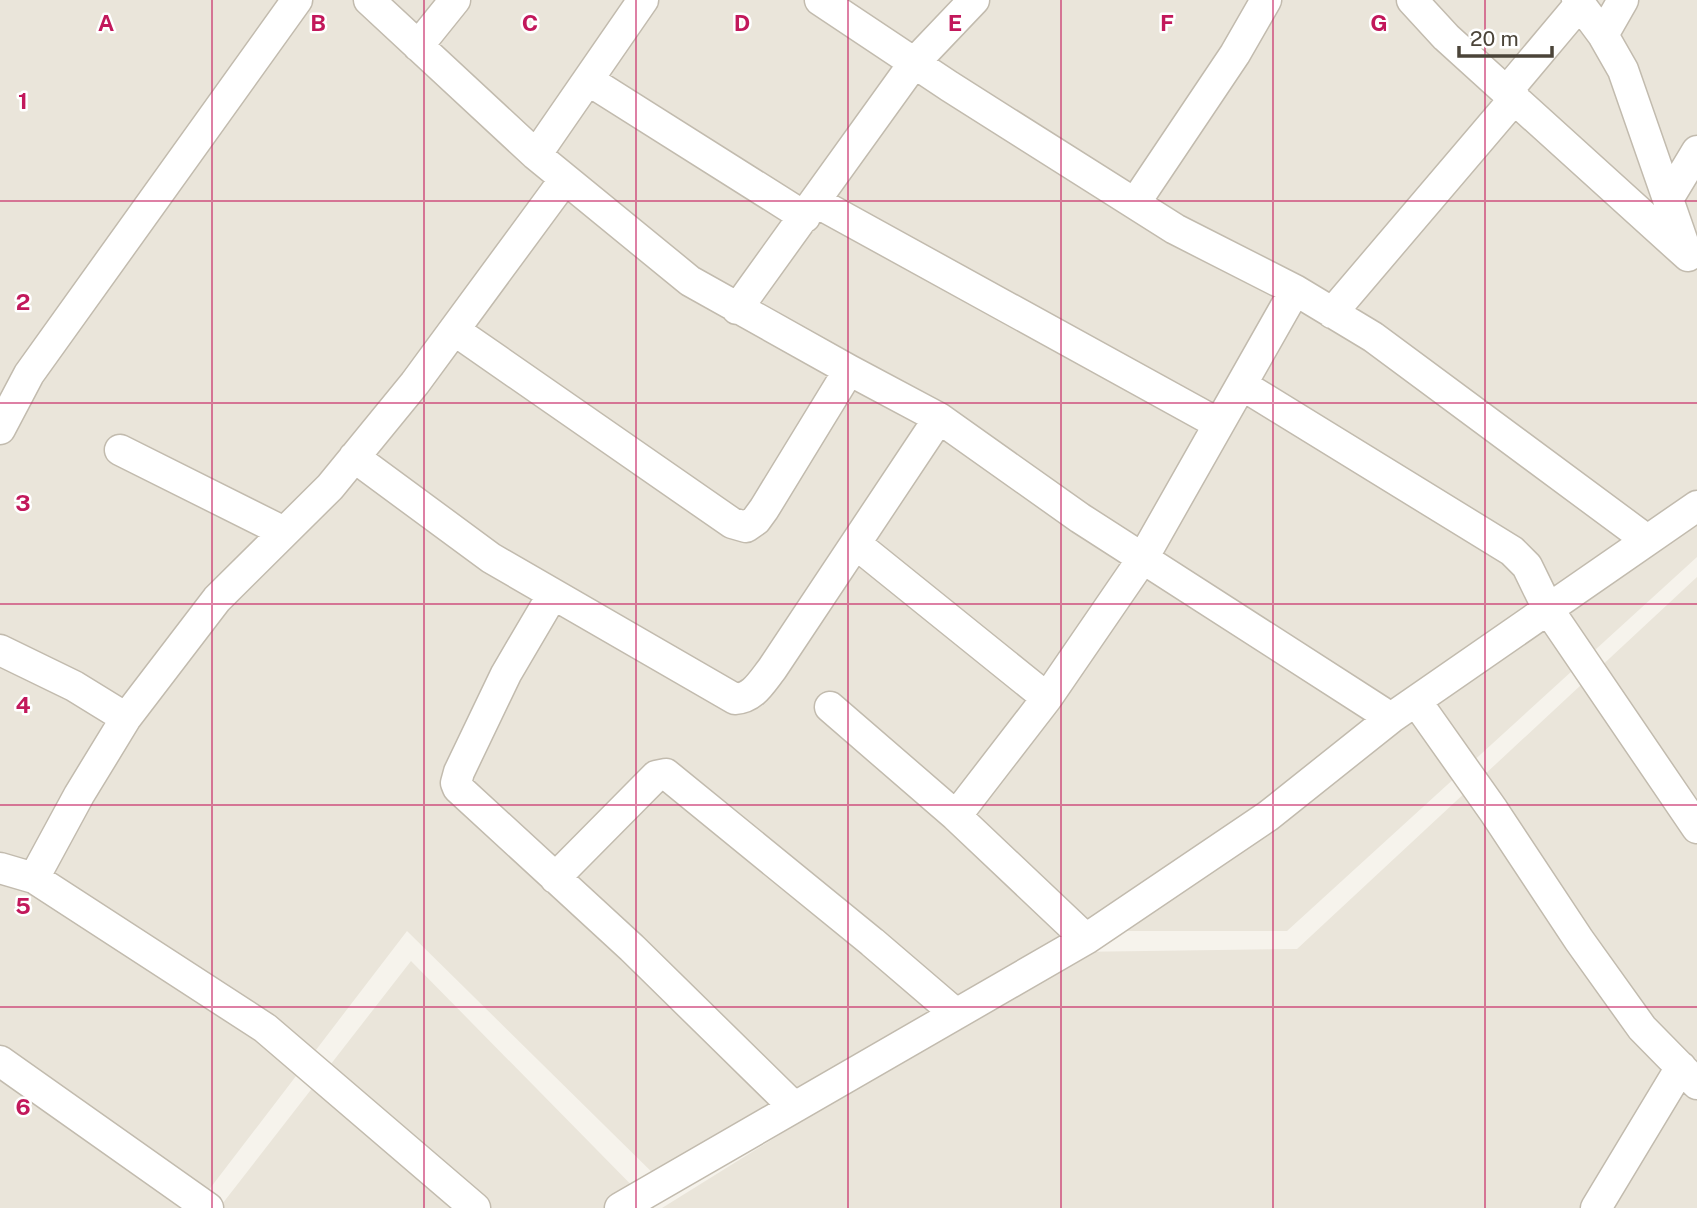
<svg xmlns="http://www.w3.org/2000/svg" width="1697" height="1208" viewBox="0 0 1697 1208" font-family="'Public Sans',sans-serif">
  <style>
    .residential { fill: #eae5da }
    .lines { fill: none; stroke-linecap: round; stroke-linejoin: round }
    .street-casing { stroke: #c2bbae; stroke-width: 33 }
    .street { stroke: #fff; stroke-width: 30 }
    .grid { fill: none; stroke: #c2185b; stroke-width: 2; stroke-opacity: 0.55 }
    .grid-label { font-size: 23px; text-anchor: middle; font-weight: bold; fill: #c2185b; stroke: #fff; stroke-width: 5; stroke-linejoin: round; paint-order: stroke }
  </style>
  <rect width="100%" height="100%" fill="#f6f3ec"/>
  <!-- residential -->
  <path class="residential" d="M0,0H1697V557L1287,931H1067L667,1187L407,931L195,1208H0Z
    M1697,577V1208H662L1073,952L1297,949Z
    M411,961L654,1208H219Z"/>
  <g class="lines">
    <!-- street casing -->
    <g class="street-casing">
      <path id="street" d="M369,0L536,155L690,281L849,370L939,418L1080,518L1391,718
        M820,0L949,86L1175,229L1295,290L1373,337L1647,540
        M1412,0L1446,37L1688,256
        M1577,0L1603,35L1623,70L1686,251
        M1603,35L1623,0
        M418,46L455,0
        M588,80L805,217
        M1507,91L1580,4
        M536,155L643,0
        M1668,199L1697,151
        M816,202L1219,424
        M1135,203L1235,54L1266,0
        M737,309L914,63L974,0
        M1332,313L1515,98
        M454,330L732,523L746,527L756,520L764,509L849,370
        M1242,385L1512,551L1527,566L1548,609L1697,828
        M0,429L29,374L297,0
        M120,450L284,532
        M354,457L491,558L735,699C753,698 761,683 772,669L939,418
        M856,544L1047,698
        M553,594L506,674L459,772L456,783L458,788L632,948L794,1107
        M0,650L74,686L126,718L79,795L34,878
        M1416,701L1493,810L1579,940L1642,1028L1697,1084
        M830,707L956,816L1086,939
        M126,718L217,599L330,487L415,383L565,179
        M956,816L1047,698L1143,558L1295,290
        M0,868L34,878L265,1028L475,1208
        M555,878L656,776L666,774L872,942L956,1014
        M0,1061L208,1208
        M620,1208L1086,939L1268,816L1391,718L1697,506
        M1596,1208L1681,1067"/>
    </g>
    <!-- street -->
    <use href="#street" class="street"/>
  </g>
  <!-- grid -->
  <path class="grid" d="M212,0V1208M424,0V1208M636,0V1208M848,0V1208M1061,0V1208M1273,0V1208M1485,0V1208M0,201H1697M0,403H1697M0,604H1697M0,805H1697M0,1007H1697"/>
  <g class="grid-label">
    <text x="106" y="31">A</text>
    <text x="318" y="31">B</text>
    <text x="530" y="31">C</text>
    <text x="742" y="31">D</text>
    <text x="955" y="31">E</text>
    <text x="1167" y="31">F</text>
    <text x="1379" y="31">G</text>
    <text x="23" y="109">1</text>
    <text x="23" y="310">2</text>
    <text x="23" y="511">3</text>
    <text x="23" y="713">4</text>
    <text x="23" y="914">5</text>
    <text x="23" y="1115">6</text>
  </g>
  <!-- scale -->
  <path d="M1459 46v10h93v-10" fill="none" stroke="#4b4439" stroke-width="3.5"/>
  <text x="1470" y="46" font-size="21" fill="#4b4439" stroke="#ffffff" stroke-width="5" paint-order="stroke">20 m</text>
</svg>
